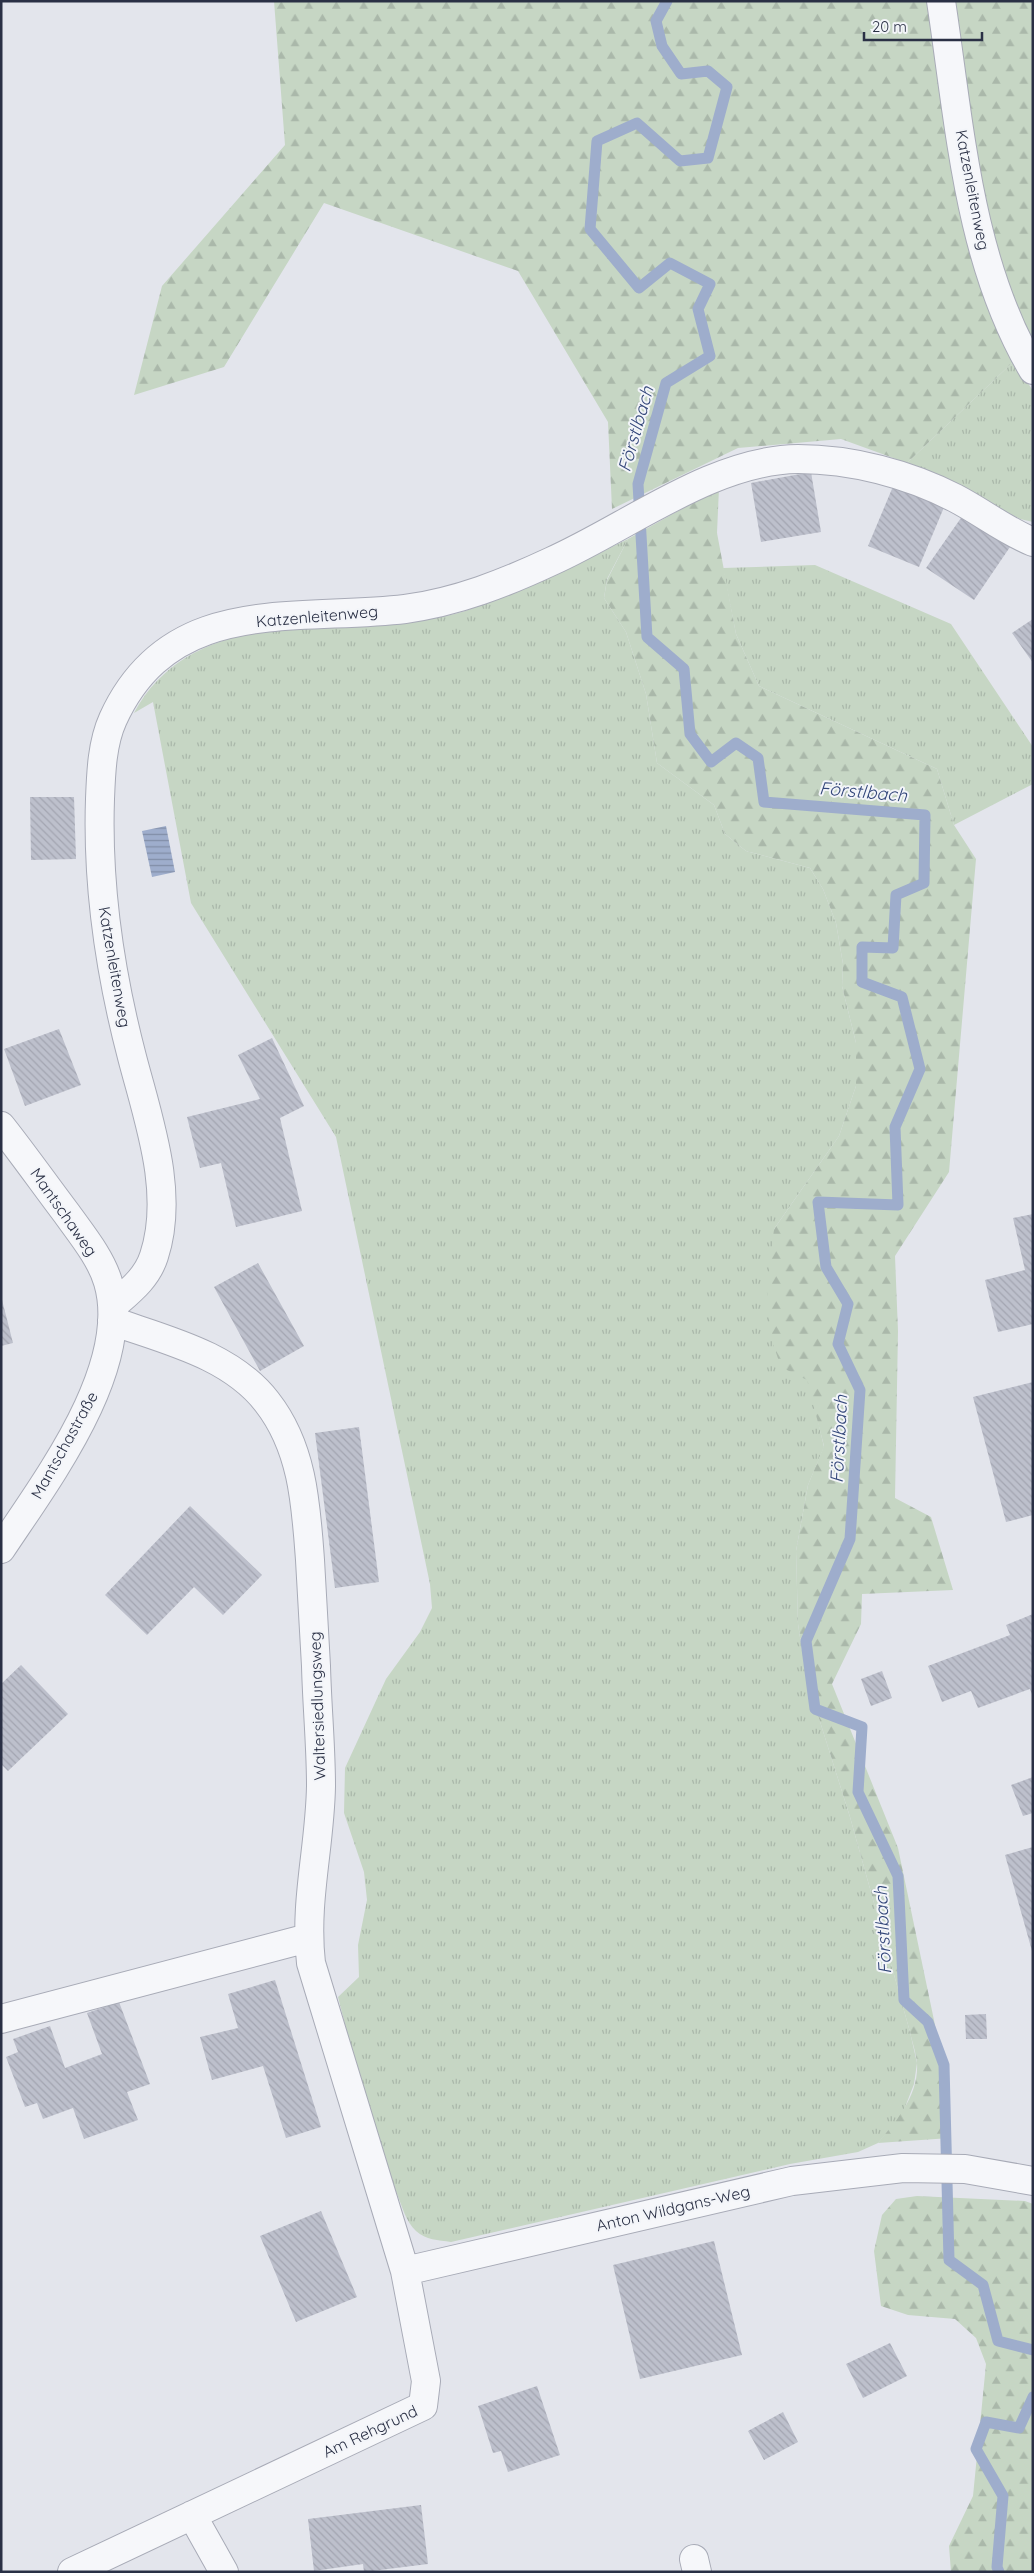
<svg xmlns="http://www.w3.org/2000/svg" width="1034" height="2573" viewBox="0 0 1034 2573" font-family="Quicksand,sans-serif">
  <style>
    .grass { fill: url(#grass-tufts) }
    .forest { fill: url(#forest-firs) }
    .water { fill: url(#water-rules) }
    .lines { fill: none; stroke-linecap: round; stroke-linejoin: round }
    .stream { stroke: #9eadcc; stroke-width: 11 }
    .building { fill: url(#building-back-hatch) }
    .minor-casing { stroke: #a8abb7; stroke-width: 30 }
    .minor { stroke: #f6f7fa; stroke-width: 28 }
    .labels { text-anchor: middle; stroke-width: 4; stroke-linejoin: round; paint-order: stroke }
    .street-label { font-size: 16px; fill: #2a3045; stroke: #f3f5f9 }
    .water-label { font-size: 18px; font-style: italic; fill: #33477a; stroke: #f3f5f9 }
  </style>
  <defs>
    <pattern id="grass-tufts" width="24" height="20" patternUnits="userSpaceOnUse" patternTransform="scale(1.25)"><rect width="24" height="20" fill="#c6d6c4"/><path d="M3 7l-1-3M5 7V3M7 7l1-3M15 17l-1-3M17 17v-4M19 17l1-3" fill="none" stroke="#aab8aa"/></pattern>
    <pattern id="forest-firs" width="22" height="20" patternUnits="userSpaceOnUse" patternTransform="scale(1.25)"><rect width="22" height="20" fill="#c6d6c4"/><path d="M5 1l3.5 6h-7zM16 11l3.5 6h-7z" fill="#aab8aa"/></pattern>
    <pattern id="water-rules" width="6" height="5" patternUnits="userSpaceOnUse" patternTransform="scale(1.25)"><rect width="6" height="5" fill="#9eadcc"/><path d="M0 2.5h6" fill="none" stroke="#818da7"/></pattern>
    <pattern id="building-back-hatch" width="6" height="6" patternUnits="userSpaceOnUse" patternTransform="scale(1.25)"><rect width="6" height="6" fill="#bdc0cc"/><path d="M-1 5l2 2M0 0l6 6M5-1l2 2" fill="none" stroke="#a3a5b1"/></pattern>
  </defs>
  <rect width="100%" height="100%" fill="#e3e5ec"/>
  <!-- grass -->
  <path class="grass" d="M1014,361L1033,391V522L1020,519L907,463Z
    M628,539L607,579L604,598L626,632L646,694L657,763L714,805L725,834L746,851L810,868L823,889L836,923L843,964L842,986L856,1043V1086L839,1136L774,1229L824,1447L808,1485L796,1551L798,1624L806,1677L850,1817L910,2032L917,2063L914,2084L902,2115L878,2143L858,2152L790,2164L451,2242C438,2240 426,2240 416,2231C406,2222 402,2206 397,2194C371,2130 355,2063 338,1997L359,1977L358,1945L367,1900L364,1872L344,1813L345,1768L386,1679L420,1632L432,1608L430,1584L336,1137L191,903L153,702L134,713C194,601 345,634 450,615C462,613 475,607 486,603C535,586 582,562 628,539Z
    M815,565L951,624L1033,747V784L954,825L937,769L759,686L736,634L723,568Z"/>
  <!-- forest -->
  <path class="forest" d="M274,1H1033V343L907,463L841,439L738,448L612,509L608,422L518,271L324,203L224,367L134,395L162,286L285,145Z
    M719,488L717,533L736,634L759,686L937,769L954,825L976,859L949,1172L895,1256L898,1331L895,1498L931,1517L953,1590L862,1594L861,1624L832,1684L898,1848L935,2025L950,2126V2138L878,2143C897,2120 919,2095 917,2063C916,2052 912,2042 910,2032L850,1817L806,1677L798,1624L796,1551L808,1485L824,1446L807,1380L781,1367L772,1341L767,1291L774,1229L839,1136L856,1086V1043L842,986L843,964L836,923L823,889L810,868L746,851L725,834L714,805L657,763L646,694L626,632L604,598L607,580L628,539Z
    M917,2196L1025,2201L1033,2204V2572H951L949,2546L973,2496L986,2364L976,2338L955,2319L908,2315L881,2306L874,2251L882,2215L896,2199Z"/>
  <!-- water -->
  <path class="water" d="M166,826L175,872L152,877L142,831Z"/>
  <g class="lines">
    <!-- stream -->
    <path class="stream" d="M667,1L656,21L662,46L681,74L708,71L727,87L708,158L680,161L637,123L597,141L590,229L639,288L670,263L710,284L698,309L710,356L666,383L638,484L647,637L684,669L690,734L711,762L736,743L758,758L764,802L925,815L924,883L896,895L893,948L862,947V982L902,997L920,1069L895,1127L898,1205L818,1202L826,1267L848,1304L838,1344L860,1390L850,1539L806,1641L815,1709L862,1727L858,1792L898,1876L904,2000L928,2022L944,2065L949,2260L983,2285L998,2341L1033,2350
      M999,2572L997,2567L1003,2496L976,2449L986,2422L1019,2428L1033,2397"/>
  </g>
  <!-- building -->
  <path class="building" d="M811,472L821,532L761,542L751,483Z
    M894,484L945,505L919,567L868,546Z
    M963,515L1010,547L974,600L926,568Z
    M1033,619V663L1012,633Z
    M30,797H74L76,859L31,860Z
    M59,1029L81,1085L25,1106L4,1049Z
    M272,1038L304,1106L280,1118L302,1211L236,1227L221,1163L200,1168L187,1117L260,1099L238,1055Z
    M1033,1214V1324L998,1332L985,1280L1025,1270L1013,1218Z
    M258,1263L304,1346L260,1371L214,1287Z
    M1,1296L13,1343L1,1346Z
    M1033,1382V1515L1006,1522L973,1397Z
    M359,1427L379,1582L335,1588L315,1433Z
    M190,1506L262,1575L223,1615L194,1587L147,1635L105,1595Z
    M1033,1614V1697L1030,1689L978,1708L971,1691L942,1702L928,1666L1010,1635L1006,1625Z
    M21,1665L68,1714L8,1771L1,1764V1684Z
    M882,1671L892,1698L871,1706L861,1679Z
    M1033,1777V1813L1023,1816L1011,1785Z
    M1033,1847V1951H1032L1005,1855Z
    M275,1980L321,2127L286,2138L263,2066L212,2080L200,2037L238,2028L228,1994Z
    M119,2002L150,2084L127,2092L138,2120L84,2139L73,2108L43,2119L37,2103L25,2107L6,2057L18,2052L13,2039L50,2026L65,2068L102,2054L87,2013Z
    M986,2014L987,2039H966L965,2015Z
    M321,2211L357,2297L296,2322L260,2236Z
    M714,2241L742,2355L640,2379L613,2265Z
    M890,2343L907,2376L863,2398L846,2364Z
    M537,2386L560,2455L508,2472L501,2451L493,2453L478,2406Z
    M783,2412L798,2442L764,2460L748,2431Z
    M421,2505L428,2564L364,2572L363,2564L314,2571L308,2519Z"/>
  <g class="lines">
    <!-- minor casing -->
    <g class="minor-casing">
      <path id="minor" d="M941,1C960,126 968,260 1033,370
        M1,1126C24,1155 45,1185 67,1214C82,1235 101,1258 108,1282C133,1367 46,1481 1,1549
        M114,1305C130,1291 147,1278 154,1256C175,1192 148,1119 132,1057C110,973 97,885 100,799C101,773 102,743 113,719C170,594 294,622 405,609C457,602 505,583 552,561C628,527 713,460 798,459C852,459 908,474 955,498C982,512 1004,530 1033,542
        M1,2019L308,1938
        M405,2271L792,2181L903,2168L965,2169L1033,2181
        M192,2515L224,2572
        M694,2559L697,2572
        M72,2572L423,2406L426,2381L405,2271L311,1963C304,1902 320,1847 321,1786C321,1746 317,1706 316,1666C314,1630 312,1595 310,1560C306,1505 303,1448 267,1402C231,1355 166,1340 112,1321"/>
    </g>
    <!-- minor -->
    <use href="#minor" class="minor"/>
  </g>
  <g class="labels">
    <!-- street labels -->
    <g class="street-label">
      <text transform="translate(973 190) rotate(79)" y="6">Katzenleitenweg</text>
      <text transform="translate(317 616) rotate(-5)" y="6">Katzenleitenweg</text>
      <text transform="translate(115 967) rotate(80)" y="6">Katzenleitenweg</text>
      <text transform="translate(64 1212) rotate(55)" y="6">Mantschaweg</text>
      <text transform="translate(64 1445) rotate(-61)" y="6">Mantschastraße</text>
      <text transform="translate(317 1706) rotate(-92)" y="6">Waltersiedlungsweg</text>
      <text transform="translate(673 2208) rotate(-13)" y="6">Anton Wildgans-Weg</text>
      <text transform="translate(370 2431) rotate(-25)" y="6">Am Rehgrund</text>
    </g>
    <!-- water labels -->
    <g class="water-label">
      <text transform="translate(636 429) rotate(-74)" y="6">Förstlbach</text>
      <text transform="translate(863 792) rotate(5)" y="6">Förstlbach</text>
      <text transform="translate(839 1439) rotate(-87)" y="6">Förstlbach</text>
      <text transform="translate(883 1930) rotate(-93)" y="6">Förstlbach</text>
    </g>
  </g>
  <!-- border -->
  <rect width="1034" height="2573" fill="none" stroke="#2a3045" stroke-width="5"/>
  <!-- scale -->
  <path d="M864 32v8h118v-8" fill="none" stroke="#2a3045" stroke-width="2.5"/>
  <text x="872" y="32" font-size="15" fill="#2a3045" stroke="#f3f5f9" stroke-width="4" paint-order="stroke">20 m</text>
</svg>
